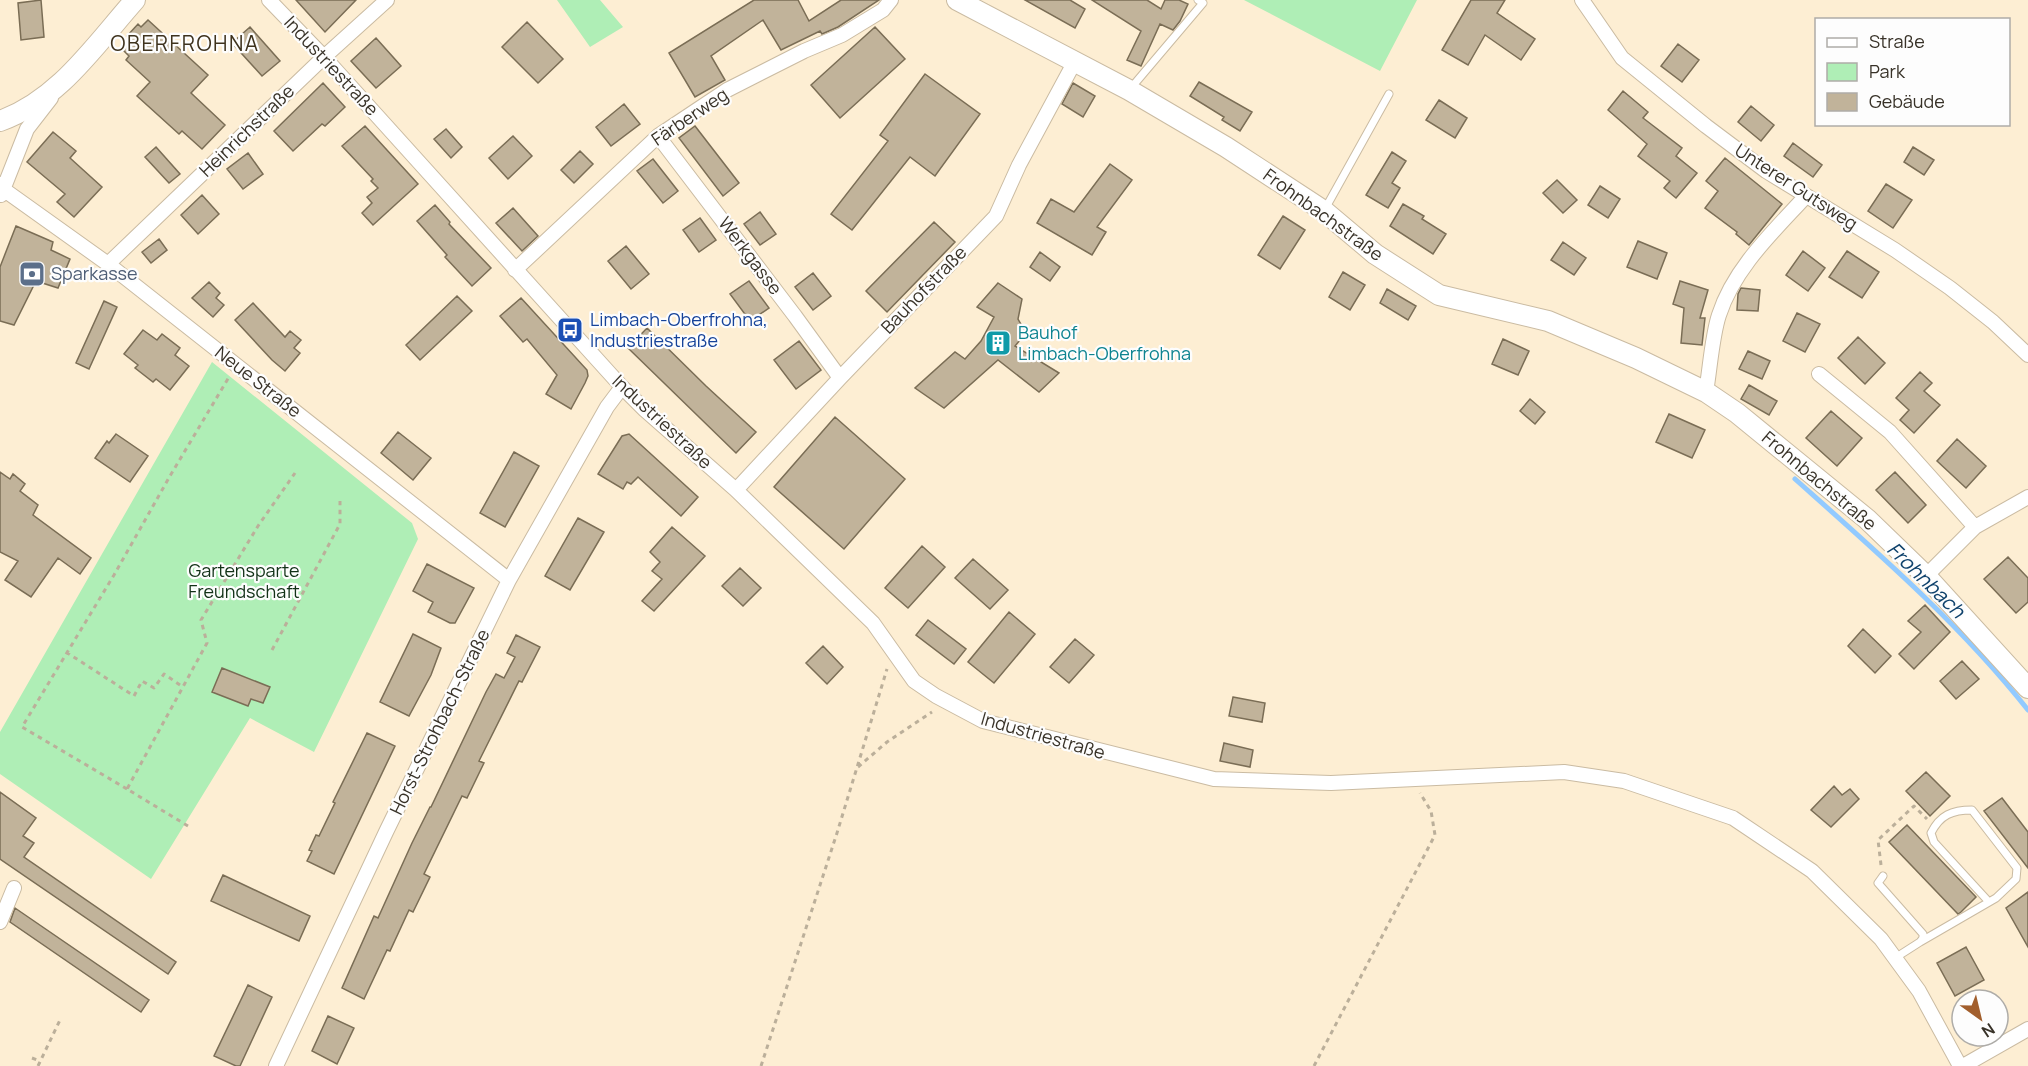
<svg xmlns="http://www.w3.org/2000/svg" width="2028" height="1066" viewBox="0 0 2028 1066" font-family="Manrope,sans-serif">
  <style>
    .green { fill: #afeeb6 }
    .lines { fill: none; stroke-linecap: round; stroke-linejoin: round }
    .stream { stroke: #92caff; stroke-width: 5 }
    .building { fill: #c1b39a; stroke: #7a6d55; stroke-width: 1.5 }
    .lane-casing { stroke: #cabba2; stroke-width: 9 }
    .street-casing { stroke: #cabba2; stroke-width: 16 }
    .secondary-casing { stroke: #cabba2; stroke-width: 22 }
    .path { stroke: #bbaf9a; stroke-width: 3; stroke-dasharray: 4.5 4.5; stroke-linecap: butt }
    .lane { stroke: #fff; stroke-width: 7 }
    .street { stroke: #fff; stroke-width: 14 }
    .secondary { stroke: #fff; stroke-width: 20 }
    .labels { text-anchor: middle; stroke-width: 4.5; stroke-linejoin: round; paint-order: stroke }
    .street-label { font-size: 18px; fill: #383228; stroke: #fdfdfd }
    .service-label { font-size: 18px; fill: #4e5e75; stroke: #fdfdfd; text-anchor: start }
    .transit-label { font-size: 18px; fill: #164399; stroke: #fdfdfd; text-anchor: start }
    .culture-label { font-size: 18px; fill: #0d838f; stroke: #fdfdfd; text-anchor: start }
    .park-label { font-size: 18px; fill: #123117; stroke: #fdfdfd }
    .water-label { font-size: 20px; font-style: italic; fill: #0f426c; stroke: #fdfdfd }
    .quarter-label { font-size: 21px; letter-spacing: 1.5px; fill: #3f331e; stroke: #fdfdfd }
  </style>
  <rect width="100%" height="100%" fill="#fdeed3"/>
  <!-- green -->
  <path class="green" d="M557,0H600L623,27L590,47Z
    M1244,0H1417L1380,71Z
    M212,362L412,523L418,539L314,752L250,718L151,879L0,774V732Z"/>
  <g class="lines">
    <!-- stream -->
    <path class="stream" d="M1795,479C1877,552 1960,624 2028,710"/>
  </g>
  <!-- building -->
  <path class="building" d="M41,0L44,37L21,40L18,3Z
    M296,0H356L325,32Z
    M754,0H798L809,21L841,0H879L838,27L822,34L820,31L781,50L763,20L711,56L725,80L695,97L669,53Z
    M1025,0H1070L1085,9L1075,28Z
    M1092,0H1147L1161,9L1165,0H1179L1188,4L1180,21L1173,30L1160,24L1141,66L1127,60L1141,31Z
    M1471,0H1505L1497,13L1535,39L1521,60L1485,35L1468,65L1442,50Z
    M148,20L208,75L191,93L225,125L202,149L182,131L179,134L137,96L150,82L126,60L129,56L121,48L130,39L127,36L138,24L141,27Z
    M527,22L563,59L538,83L502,47Z
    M250,27L280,61L262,76L232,43Z
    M875,27L905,59L840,118L811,85Z
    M376,38L401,66L376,88L351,61Z
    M1678,44L1699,60L1682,82L1661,66Z
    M925,74L980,114L935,176L910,157L852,230L831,214L888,141L880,135Z
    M1199,82L1252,112L1240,131L1222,120L1224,117L1190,96Z
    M323,83L345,107L325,126L322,124L293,151L274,131Z
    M1073,83L1095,96L1083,117L1062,104Z
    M1623,91L1648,112L1643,118L1682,148L1676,156L1697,173L1676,198L1664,188L1670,181L1638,156L1647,144L1608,110Z
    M1439,100L1467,118L1455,138L1426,120Z
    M624,104L640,124L611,146L596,127Z
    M1751,106L1774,125L1761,141L1738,122Z
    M365,126L418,184L373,225L362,213L372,203L367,197L378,188L371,181L373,179L342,146Z
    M695,126L739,183L723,196L679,138Z
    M446,129L462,147L451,158L434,139Z
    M53,132L76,151L70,158L102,187L74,217L57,202L65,194L27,162Z
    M513,136L532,156L508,179L489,158Z
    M1793,143L1822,165L1813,177L1784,156Z
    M156,147L180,174L169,183L145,157Z
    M1913,147L1934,160L1924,175L1904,162Z
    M580,151L593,164L574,183L561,170Z
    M1392,152L1406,161L1392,183L1400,188L1388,208L1366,195Z
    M248,153L263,174L243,189L227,169Z
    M1725,158L1782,204L1749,245L1736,234L1737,232L1705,208L1718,191L1706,181Z
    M653,159L678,191L663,203L637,171Z
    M1110,164L1132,180L1097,227L1106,232L1092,255L1037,223L1051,199L1074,212Z
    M1557,180L1577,200L1563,213L1543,193Z
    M1886,184L1912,200L1893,228L1868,211Z
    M1600,186L1620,199L1608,218L1588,205Z
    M202,195L219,214L198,234L181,215Z
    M1403,204L1424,216L1422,219L1446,234L1433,254L1390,226Z
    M435,205L450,222L449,224L491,268L472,286L445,257L447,255L417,221Z
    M513,208L538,236L522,251L496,223Z
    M760,212L776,234L760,245L744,224Z
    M1283,216L1305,230L1280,269L1258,255Z
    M700,218L716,240L699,252L683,230Z
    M934,222L955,242L887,312L866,291Z
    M16,226L53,242L51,250L70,259L58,288L36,281L14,325L0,321V267Z
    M159,239L167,250L151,263L142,252Z
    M1638,241L1667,253L1657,279L1627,267Z
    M1563,242L1586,258L1574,275L1551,260Z
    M626,246L649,274L631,289L608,261Z
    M1803,251L1825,268L1808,291L1786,275Z
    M1847,251L1879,272L1862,298L1829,277Z
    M1040,252L1060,267L1050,281L1030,267Z
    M1343,272L1365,285L1350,310L1329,297Z
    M813,273L831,296L813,310L795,287Z
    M749,281L769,308L750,321L730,294Z
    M1680,281L1708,290L1700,318H1705L1702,345L1681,343L1684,308L1673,304Z
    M209,282L220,293L216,298L224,305L213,317L192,298Z
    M998,283L1022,299L1018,319L1026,333L1015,346L1059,373L1039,392L998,360L944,408L915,388L955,352L965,359L981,341L994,317L977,307Z
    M1741,288L1760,290L1758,311L1737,310L1738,294Z
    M1387,289L1416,306L1408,320L1380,303Z
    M457,296L472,311L420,360L406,345Z
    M521,298L587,370L588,376L585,383L571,409L546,394L557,375L527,339L523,342L500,316Z
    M104,301L117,307L89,369L76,363Z
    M253,303L285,337L290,331L301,340L294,348L300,353L285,371L272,360L235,320Z
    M1797,313L1820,324L1805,352L1783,341Z
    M647,328L706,386L756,432L736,453L628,348Z
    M143,330L157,340L162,334L180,348L175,355L189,366L170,390L156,379L153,382L135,368L138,365L124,354Z
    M1858,337L1885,363L1865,384L1838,358Z
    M1503,339L1529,351L1518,375L1492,364Z
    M799,341L821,370L796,389L774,360Z
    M1748,351L1770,361L1762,379L1739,369Z
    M1920,372L1932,383L1924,391L1940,405L1914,433L1900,420L1909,410L1896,398Z
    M1749,385L1777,401L1769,415L1741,399Z
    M1530,399L1545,412L1535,424L1520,411Z
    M1831,411L1862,438L1837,466L1806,438Z
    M1669,414L1705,430L1692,458L1656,442Z
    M835,417L905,479L844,549L774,487Z
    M398,432L431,458L413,480L381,453Z
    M116,434L148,456L130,482L95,458L107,441L109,443Z
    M629,434L698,497L681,516L638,477L631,484L627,482L623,489L598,474L622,436Z
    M1957,439L1986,466L1966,488L1937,461Z
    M514,452L539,466L505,527L480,513Z
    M0,472L10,479L13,474L25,484L20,491L38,505L33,515L91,558L80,574L58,558L31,597L5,580L18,561L0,552Z
    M1895,472L1926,505L1908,523L1876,490Z
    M578,518L604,532L570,590L545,576Z
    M672,527L705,556L654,611L642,601L662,579L652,571L660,562L650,552Z
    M922,546L945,567L908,608L885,588Z
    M2008,557L2028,578V602L2016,613L1984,579Z
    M973,559L1008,590L990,609L955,578Z
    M427,564L474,588L455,623H450L428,612L433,602L413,591Z
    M740,568L761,588L743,606L722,586Z
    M1925,605L1950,632L1914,669L1899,654L1921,632L1908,621Z
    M1009,612L1035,634L994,683L968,662Z
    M928,620L966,649L954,664L916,635Z
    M1863,629L1891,656L1875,673L1848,646Z
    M413,634L441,648L431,675L409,716L380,702Z
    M516,635L540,647L522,682L519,681L479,761L484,763L467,798L462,796L424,874L430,877L413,912L409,910L390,951L387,950L364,999L342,988L374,916L378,918L412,843L430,807H431L486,692L496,674L504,678L515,657L507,653Z
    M1075,639L1094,655L1069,683L1050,667Z
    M823,646L843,667L827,684L806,663Z
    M1962,661L1979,679L1956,699L1940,681Z
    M222,668L270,687L263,703L251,699L248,706L212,692Z
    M1233,697L1265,703L1262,722L1229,716Z
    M367,733L395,746L334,874L307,861L312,851L309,850L316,835L319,836L335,803L333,802Z
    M1224,743L1253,750L1250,767L1220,761Z
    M1926,772L1950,796L1930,816L1906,791Z
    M1834,786L1842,795L1850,789L1859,799L1831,827L1811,810Z
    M0,792L36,818L23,836L34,843L24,857L176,962L168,974L0,859Z
    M2002,798L2028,832V868L1984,811Z
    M1907,825L1976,897L1961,912L1958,914L1889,842Z
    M223,875L310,916L299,941L211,901Z
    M2028,892V947L2006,908Z
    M15,908L149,1000L141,1012L10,922Z
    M1966,947L1984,980L1955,996L1937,963Z
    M248,985L272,997L240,1066H236L214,1056Z
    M328,1016L354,1028L337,1064L312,1051Z"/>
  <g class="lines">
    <!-- lane casing -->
    <g class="lane-casing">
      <path id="lane" d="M1131,88L1203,3L1198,0
        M1325,209L1389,94
        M1883,876L1878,883L1923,934V938L1920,942L1895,958
        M1920,942L1996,898L2016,879L2017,868L1972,810C1952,810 1940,815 1931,833L1934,842L1989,902"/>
    </g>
    <!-- street casing -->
    <g class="street-casing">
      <path id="street" d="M269,0L324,57L622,387L645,410L736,490L873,623L914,681L936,696L983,721L1214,779L1331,783L1564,772L1624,781L1733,818L1812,871L1881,939L1919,991L1960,1066
        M1582,0L1622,58L1706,126L1766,171L1895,250L1950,288L1993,322L2028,355
        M658,136L795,316L840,378
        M0,184L3,189L108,264L509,580
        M1,195L27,129L51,98
        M108,264L324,57L387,0
        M515,270L658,136L727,90L804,51L842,35L883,10L891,0
        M1819,374L1890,432L1975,527
        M1706,392C1710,369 1712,336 1719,315C1734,268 1774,231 1806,196
        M736,490L840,378L996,216L1019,165L1074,63
        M1926,576L1975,527L2028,497
        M0,922L14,888
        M276,1066L386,832L509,580L607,407L622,387
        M1963,1066L2028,1029"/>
    </g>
    <!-- secondary casing -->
    <g class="secondary-casing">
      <path id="secondary" d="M957,0L1129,90L1226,147L1324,211L1375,254L1439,295L1548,321L1636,358L1706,392L1737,413L1867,519L1926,576L2028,688
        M0,121C59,100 95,45 135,0"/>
    </g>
    <!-- path -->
    <path class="path" d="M272,650L340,524V501
      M66,652L134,696L142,681L154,688L164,674L183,687
      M858,767L887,742L932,712
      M127,789L22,727L114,575L170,476L229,377
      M188,826L127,789L207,643L201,620L258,526L295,473
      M1881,865L1878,840L1914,806L1927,819
      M32,1058L40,1061
      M38,1066L60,1020
      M761,1066L837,833L887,669
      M1314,1066L1435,835L1431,811L1420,793"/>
    <!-- lane -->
    <use href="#lane" class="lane"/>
    <!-- street -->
    <use href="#street" class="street"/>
    <!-- secondary -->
    <use href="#secondary" class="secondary"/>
  </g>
  <!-- icons -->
  <defs>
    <g id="bank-square" transform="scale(1.35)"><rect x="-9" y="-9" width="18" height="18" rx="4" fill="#5c6f8a" stroke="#fdfdfd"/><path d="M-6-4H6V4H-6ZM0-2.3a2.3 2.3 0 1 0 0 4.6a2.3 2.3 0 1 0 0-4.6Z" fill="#fff"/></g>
    <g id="bus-square" transform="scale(1.35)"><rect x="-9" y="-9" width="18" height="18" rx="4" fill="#1a4fb4" stroke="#fdfdfd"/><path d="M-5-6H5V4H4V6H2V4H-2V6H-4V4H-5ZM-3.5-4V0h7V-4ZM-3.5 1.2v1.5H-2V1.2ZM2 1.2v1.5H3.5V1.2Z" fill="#fff"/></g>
    <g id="building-square" transform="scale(1.35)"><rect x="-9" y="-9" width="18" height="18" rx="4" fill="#0f9aa8" stroke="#fdfdfd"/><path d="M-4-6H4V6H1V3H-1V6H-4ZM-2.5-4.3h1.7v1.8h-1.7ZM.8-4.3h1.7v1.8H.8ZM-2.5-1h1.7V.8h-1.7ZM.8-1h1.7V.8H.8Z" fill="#fff"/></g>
  </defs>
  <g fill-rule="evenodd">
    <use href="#bank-square" x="32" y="274"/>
    <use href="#bus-square" x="570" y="330"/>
    <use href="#building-square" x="998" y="343"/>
  </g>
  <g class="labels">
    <!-- street labels -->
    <g class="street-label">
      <text transform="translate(331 66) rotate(47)" y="6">Industriestraße</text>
      <text transform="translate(690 117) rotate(-34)" y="6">Färberweg</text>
      <text transform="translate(247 131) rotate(-44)" y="6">Heinrichstraße</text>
      <text transform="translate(1796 187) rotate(33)" y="6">Unterer Gutsweg</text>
      <text transform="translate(1323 215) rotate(36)" y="6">Frohnbachstraße</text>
      <text transform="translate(750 256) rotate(53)" y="6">Werkgasse</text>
      <text transform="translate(924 290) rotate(-46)" y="6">Bauhofstraße</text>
      <text transform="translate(258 382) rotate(38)" y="6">Neue Straße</text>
      <text transform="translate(662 422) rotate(43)" y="6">Industriestraße</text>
      <text transform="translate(1819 481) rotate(40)" y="6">Frohnbachstraße</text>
      <text transform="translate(440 722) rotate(-64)" y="6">Horst-Strohbach-Straße</text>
      <text transform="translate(1043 736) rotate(16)" y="6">Industriestraße</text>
    </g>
    <!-- service labels -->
    <g class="service-label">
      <text x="51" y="280">Sparkasse</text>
    </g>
    <!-- transit labels -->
    <g class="transit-label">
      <text x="590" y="326">Limbach-Oberfrohna,<tspan x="590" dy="21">Industriestraße</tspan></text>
    </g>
    <!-- culture labels -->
    <g class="culture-label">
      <text x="1018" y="339">Bauhof<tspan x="1018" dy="21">Limbach-Oberfrohna</tspan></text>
    </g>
    <!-- park labels -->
    <g class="park-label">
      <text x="244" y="577">Gartensparte<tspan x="244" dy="21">Freundschaft</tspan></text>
    </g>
    <!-- water labels -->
    <g class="water-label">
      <text transform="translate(1926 580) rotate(44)" y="7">Frohnbach</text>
    </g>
    <!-- quarter labels -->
    <g class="quarter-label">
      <text x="185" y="51">OBERFROHNA</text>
    </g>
  </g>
  <!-- legend -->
  <rect x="1815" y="18" width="195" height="108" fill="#fdfdfd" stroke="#aeaca8" stroke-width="1.5"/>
  <rect x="1827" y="38" width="30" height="9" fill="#ffffff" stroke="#aeaca8" stroke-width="1.5"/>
  <text x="1869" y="48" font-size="18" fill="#383228">Straße</text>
  <rect x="1827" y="63" width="30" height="18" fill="#afeeb6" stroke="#aeaca8" stroke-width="1.5"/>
  <text x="1869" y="78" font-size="18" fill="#383228">Park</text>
  <rect x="1827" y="93" width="30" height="18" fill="#c1b39a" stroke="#aeaca8" stroke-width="1.5"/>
  <text x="1869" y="108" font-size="18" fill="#383228">Gebäude</text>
  <!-- north arrow -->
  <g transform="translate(1980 1018) rotate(146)"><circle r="28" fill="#fdfdfd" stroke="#aeaca8" stroke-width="1.5"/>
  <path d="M0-4.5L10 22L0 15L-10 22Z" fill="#a25f2d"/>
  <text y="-9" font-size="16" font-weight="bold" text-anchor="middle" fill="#383228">N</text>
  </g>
</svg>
